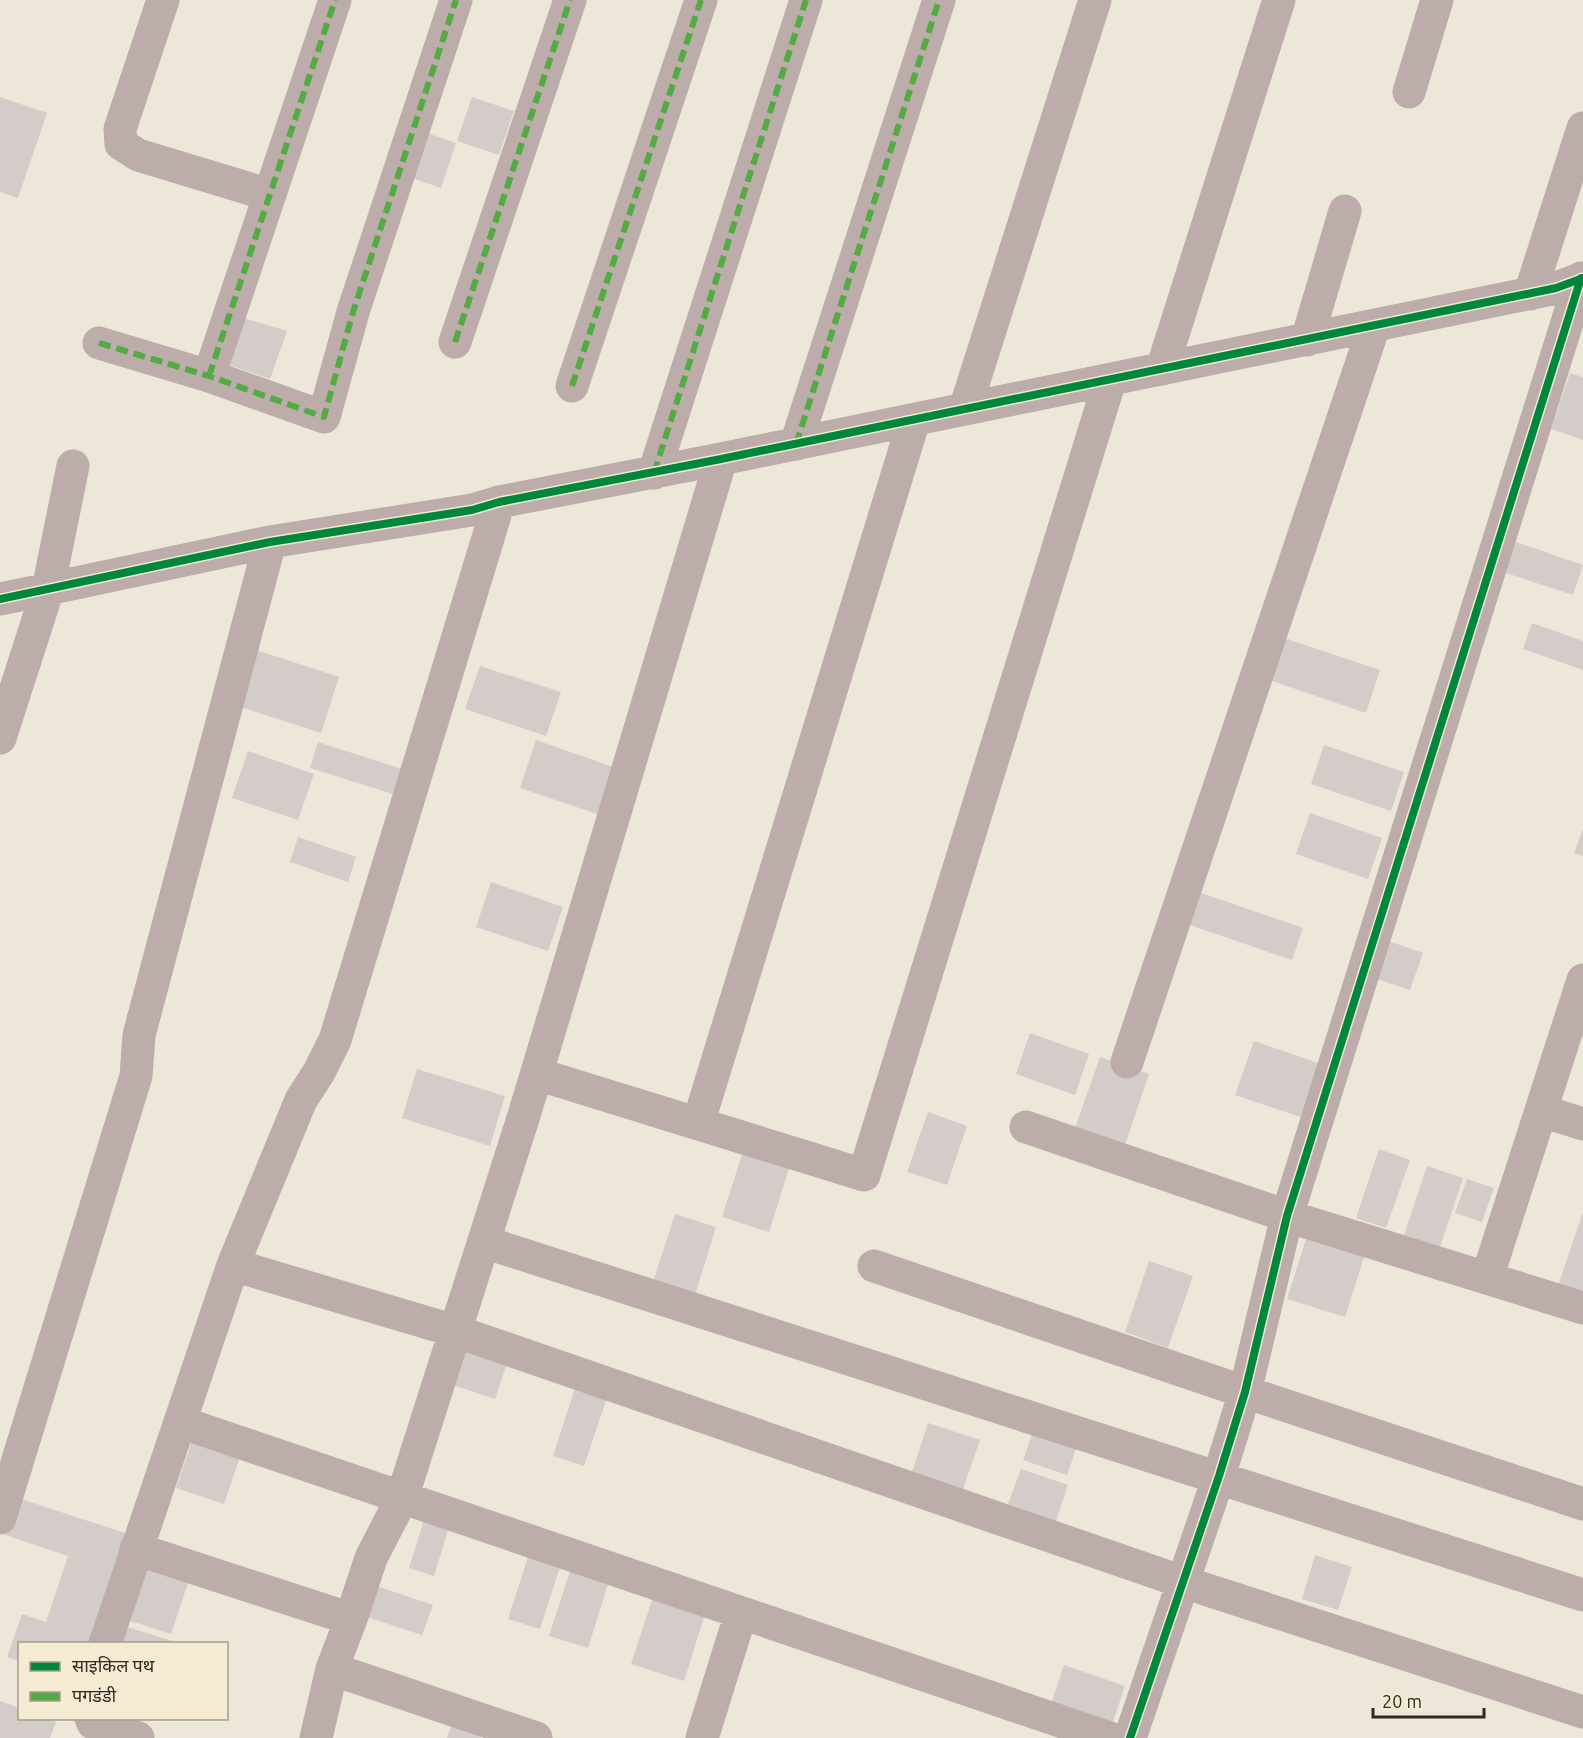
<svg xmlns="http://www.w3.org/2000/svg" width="1583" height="1738" viewBox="0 0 1583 1738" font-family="Ubuntu,'Noto Sans Devanagari',sans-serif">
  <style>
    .building { fill: #d3ccc8 }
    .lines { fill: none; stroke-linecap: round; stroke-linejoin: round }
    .minor { stroke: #bcacaa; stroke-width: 33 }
    .quiet { stroke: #54ab43; stroke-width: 6; stroke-dasharray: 12 6; stroke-linecap: butt }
    .cycleway-casing { stroke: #f5ead2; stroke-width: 11 }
    .cycleway { stroke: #00873e; stroke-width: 8 }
  </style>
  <rect width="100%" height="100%" fill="#ede7da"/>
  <!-- building -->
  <path class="building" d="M0,97L47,113L18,198L0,192Z
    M472,97L514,111L499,155L457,141Z
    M421,131L456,143L441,188L406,176Z
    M244,318L287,331L270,379L229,365Z
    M1570,373L1583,377V440L1551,429Z
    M1510,540L1583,565L1573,595L1500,571Z
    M1532,623L1583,641V670L1523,649Z
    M1284,638L1380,670L1366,713L1269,680Z
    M253,649L339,677L321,733L235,705Z
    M480,666L561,692L546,736L465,709Z
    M536,740L616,768L600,815L520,788Z
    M318,742L405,770L396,795L310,768Z
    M1324,745L1404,772L1391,811L1311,784Z
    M248,751L314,774L298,820L232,798Z
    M1310,813L1382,838L1368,879L1296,854Z
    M1583,829V856L1574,853Z
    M298,837L356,857L348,882L290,862Z
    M491,882L563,907L548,951L476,927Z
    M1198,892L1303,928L1292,960L1187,924Z
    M1380,938L1423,953L1410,990L1367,976Z
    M1030,1033L1089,1054L1075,1095L1016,1074Z
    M1254,1041L1324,1065L1306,1119L1235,1095Z
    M1100,1057L1149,1074L1125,1145L1075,1128Z
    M417,1069L505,1096L490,1146L402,1118Z
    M928,1112L967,1126L947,1185L907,1172Z
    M745,1145L792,1159L769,1232L722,1217Z
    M1379,1149L1410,1160L1386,1228L1356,1218Z
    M1427,1166L1463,1178L1440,1247L1404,1235Z
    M1467,1179L1494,1188L1482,1222L1455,1213Z
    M1583,1212V1297L1557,1289Z
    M675,1214L716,1227L695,1295L653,1282Z
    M1308,1233L1366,1251L1345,1317L1287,1299Z
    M1149,1261L1193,1276L1168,1348L1125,1332Z
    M458,1347L507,1363L495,1399L447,1383Z
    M575,1388L607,1398L584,1466L553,1456Z
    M928,1423L980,1440L962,1492L911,1475Z
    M1035,1426L1079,1441L1067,1475L1023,1460Z
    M192,1441L240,1457L224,1504L176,1488Z
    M1021,1469L1068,1485L1056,1521L1008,1504Z
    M12,1496L134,1536L99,1644H20V1661L7,1657L22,1614L46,1622L68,1556L0,1533Z
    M424,1520L449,1527L434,1576L409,1568Z
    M1315,1555L1352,1567L1338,1610L1302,1599Z
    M528,1557L560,1567L540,1629L508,1619Z
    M140,1559L191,1574L171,1634L118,1617Z
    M571,1568L609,1581L588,1648L549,1636Z
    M371,1584L433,1605L422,1635L361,1615Z
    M653,1597L705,1614L684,1681L631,1664Z
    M121,1625L172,1641L171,1644H115Z
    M1064,1665L1125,1686L1111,1728L1050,1707Z
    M0,1701L20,1708V1718H47L56,1722L50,1738H0Z
    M451,1726L481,1736L480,1738H447Z"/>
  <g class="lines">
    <!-- minor -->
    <path class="minor" d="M163,0L120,129L121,144L138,155L270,195
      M1409,92L1437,0
      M1530,294L1583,128
      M1307,340L1345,211
      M455,342L570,0
      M99,343L209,376L324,417L353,312L456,0
      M1162,369L1279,0
      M209,376L335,0
      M572,386L701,0
      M965,409L1095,0
      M796,444L939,0
      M654,473L806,0
      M0,599L270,542L472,510L499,502L721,459L1556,288L1583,278
      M0,738L48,589L73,466
      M1127,1062L1374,326
      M537,1074L864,1175L1110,380
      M1542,1111L1583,1124
      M698,1124L914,420
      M1026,1127L1287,1216L1583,1308
      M484,1242L1583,1595
      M233,1265L455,1331L1183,1582L1583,1712
      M874,1266L1245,1392L1583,1504
      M1487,1278L1583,980
      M180,1422L1110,1738
      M0,1518L136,1076L139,1035L270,542
      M136,1549L351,1619
      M105,1644L233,1265L301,1100L319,1072L335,1040L499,502
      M332,1669L536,1738
      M91,1718L93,1723L138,1738
      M316,1738L332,1669L351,1619L371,1558L402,1498L525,1112L721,459
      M702,1738L741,1613
      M1130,1738L1219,1476L1245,1392L1287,1216L1581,278"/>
    <!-- quiet -->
    <path class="quiet" d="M455,342L570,0
      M99,343L209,376L324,417L353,312L456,0
      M209,376L335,0
      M572,386L701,0
      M796,444L939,0
      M654,473L806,0"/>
    <!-- cycleway casing -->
    <g class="cycleway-casing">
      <path id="cycleway" d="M0,599L270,542L472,510L499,502L721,459L1556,288L1583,278
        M1130,1738L1219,1476L1245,1392L1287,1216L1581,278"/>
    </g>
    <!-- cycleway -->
    <use href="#cycleway" class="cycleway"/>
  </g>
  <!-- legend -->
  <rect x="18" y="1642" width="210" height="78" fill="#f5ead2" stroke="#a69e8c" stroke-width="1.5"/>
  <rect x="30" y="1662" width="30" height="9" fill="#00873e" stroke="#a69e8c" stroke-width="1.5"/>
  <text x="72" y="1672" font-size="18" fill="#2f2b22">साइकिल पथ</text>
  <rect x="30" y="1692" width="30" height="9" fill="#54ab43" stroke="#a69e8c" stroke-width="1.5"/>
  <text x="72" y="1702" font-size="18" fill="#2f2b22">पगडंडी</text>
  <!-- scale -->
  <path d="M1373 1708v9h111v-9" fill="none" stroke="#2f2b22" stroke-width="3"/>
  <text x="1382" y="1708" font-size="18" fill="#2f2b22" stroke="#f5ead2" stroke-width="4.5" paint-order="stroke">20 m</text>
</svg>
